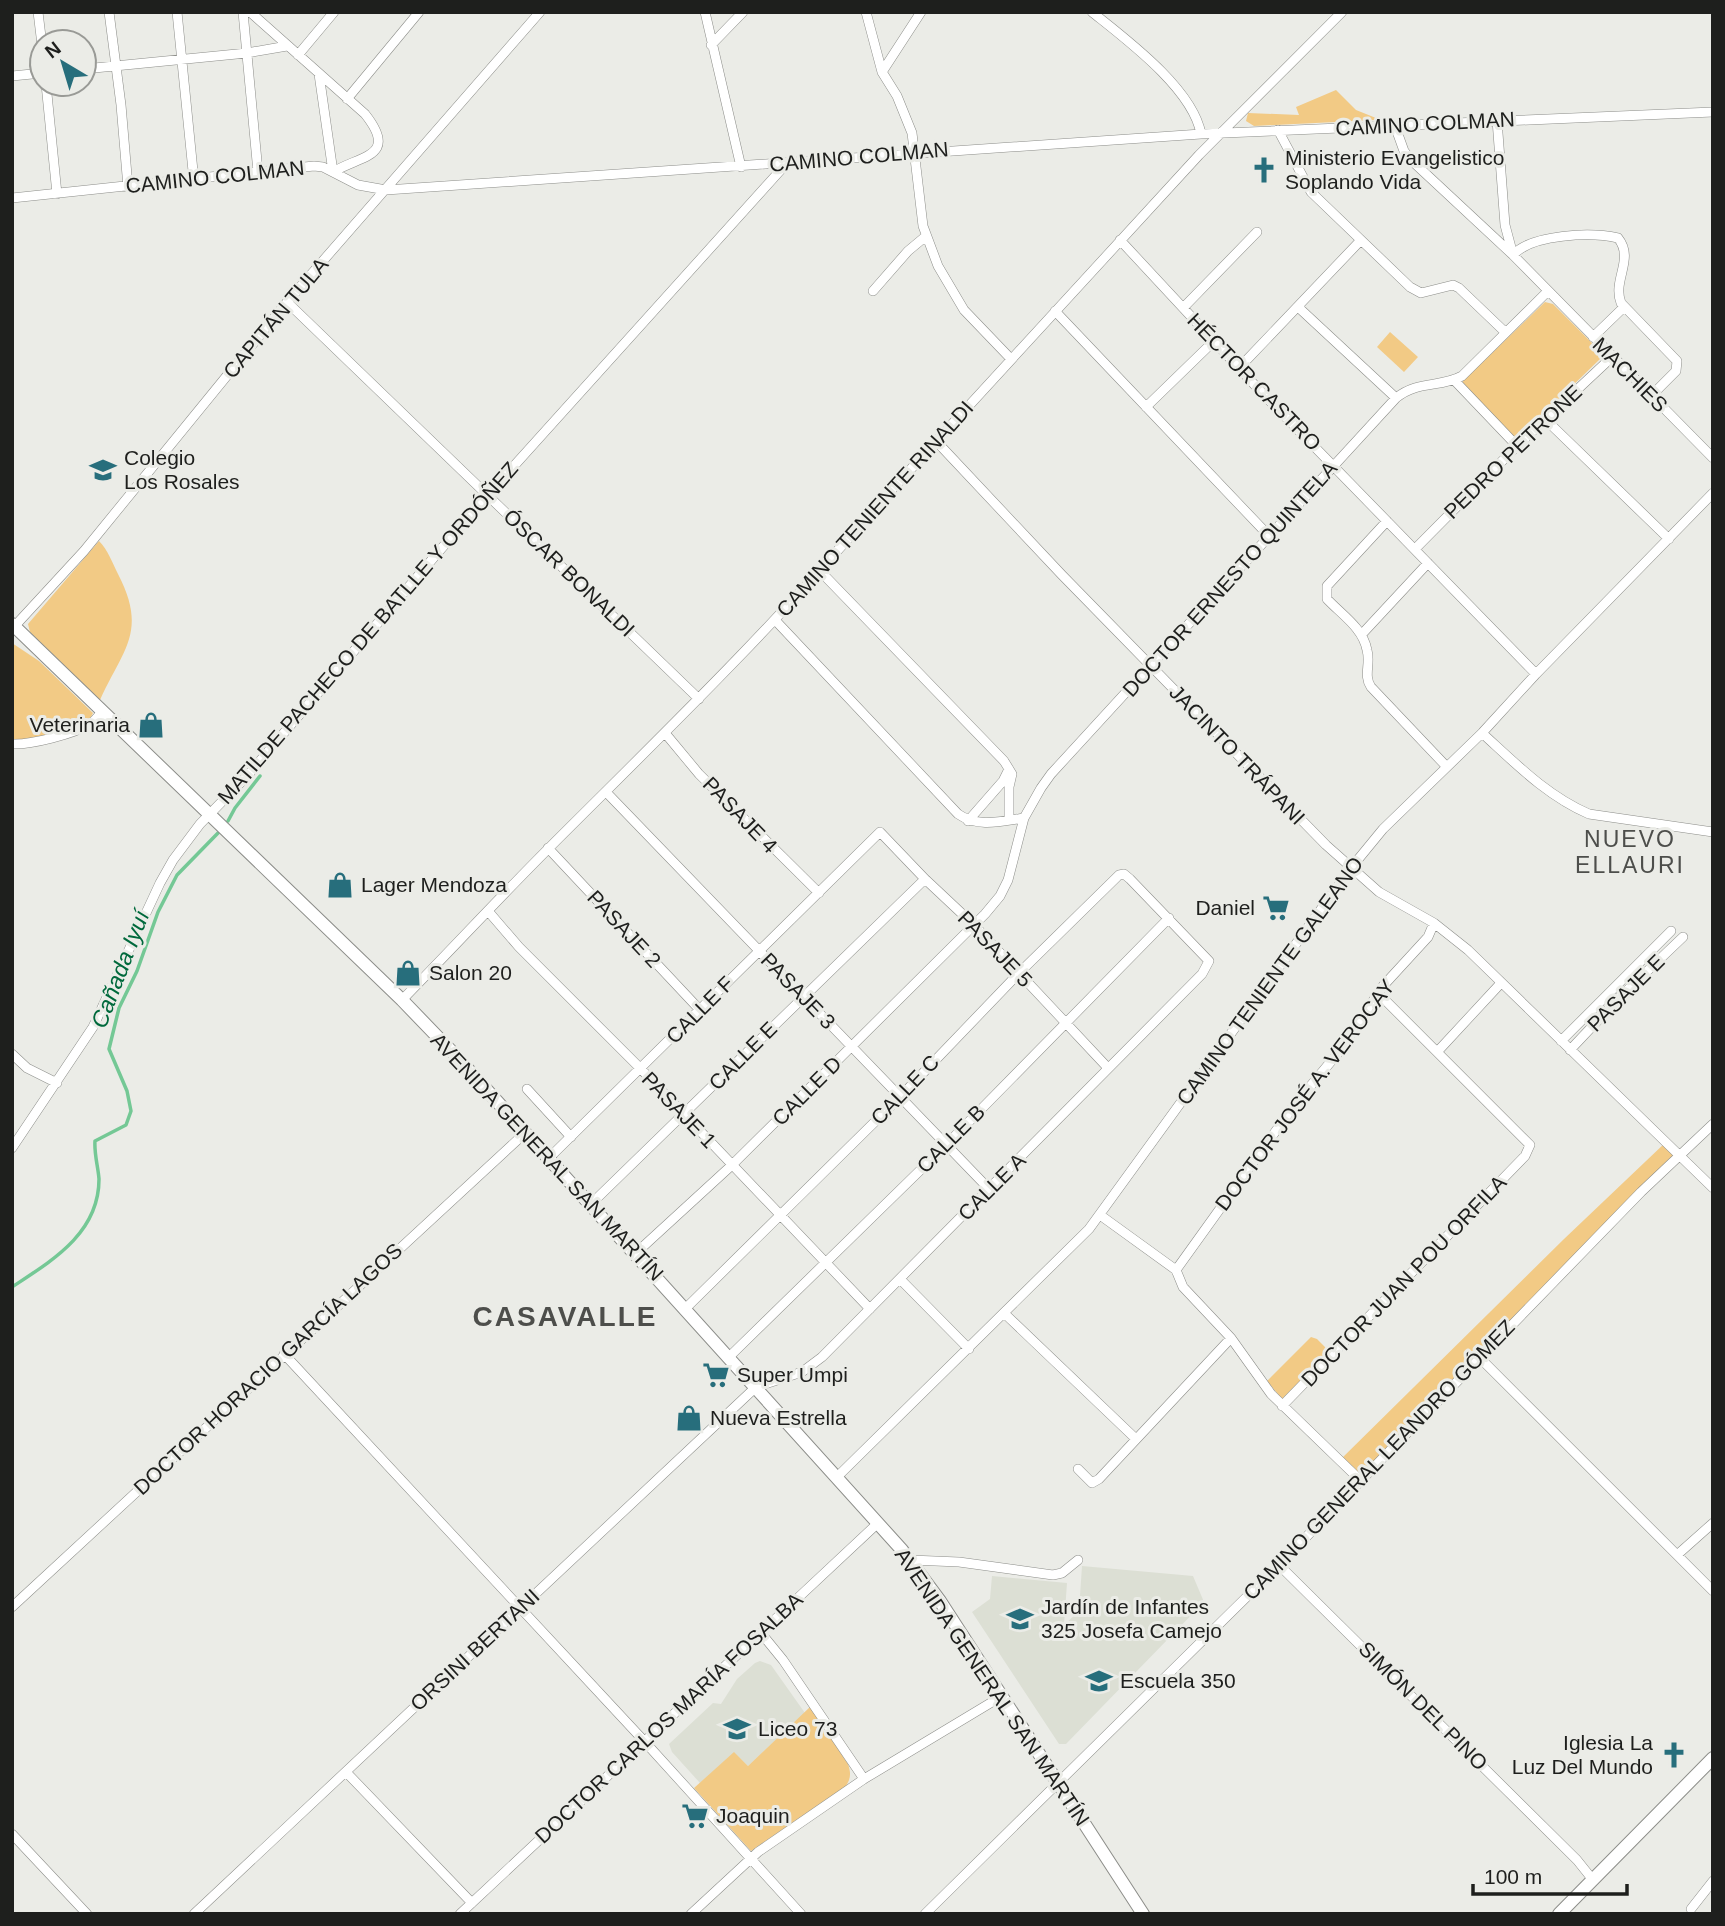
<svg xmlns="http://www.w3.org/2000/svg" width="1725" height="1926" viewBox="0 0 1725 1926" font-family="Helvetica,sans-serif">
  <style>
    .built { fill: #dcdfd4 }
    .green { fill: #f2ca85 }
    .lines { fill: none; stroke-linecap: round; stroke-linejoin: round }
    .stream { stroke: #74c895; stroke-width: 3.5 }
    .street-casing { stroke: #8c8d89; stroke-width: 10 }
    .secondary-casing { stroke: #8c8d89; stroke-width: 14 }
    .street { stroke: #fff; stroke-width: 9 }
    .secondary { stroke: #fff; stroke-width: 12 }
    .labels { text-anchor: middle; stroke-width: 6; stroke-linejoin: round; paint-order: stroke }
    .street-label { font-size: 21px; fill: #1e1f1d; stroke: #ebece7 }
    .poi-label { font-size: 21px; fill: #1e1f1d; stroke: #ebece7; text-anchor: start }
    .neighbourhood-label { font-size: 23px; letter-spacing: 2px; fill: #4d4e4b; stroke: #ebece7 }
    .water-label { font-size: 23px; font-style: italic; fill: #00693c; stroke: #ebece7 }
    .district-label { font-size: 28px; font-weight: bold; letter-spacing: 2px; fill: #4d4e4b; stroke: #ebece7 }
  </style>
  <rect width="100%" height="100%" fill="#ebece7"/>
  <!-- built -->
  <path class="built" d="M1082,1566L1193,1576L1204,1602L1066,1744H1059L972,1612L990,1599L992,1576L1067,1583L1064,1625L1079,1611Z
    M760,1661L771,1665L805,1713L748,1766L734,1753L700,1783L672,1752L669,1744L713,1703L721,1704L737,1679L755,1663Z"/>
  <!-- green -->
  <path class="green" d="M1336,90L1356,110L1376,118V120L1254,126L1246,121L1248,113L1299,115L1296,107Z
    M1545,302L1553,304L1599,350L1600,359L1522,435L1514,437L1463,384V381Z
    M1390,332L1418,357L1404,372L1377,347Z
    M99,541C108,550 112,562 118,574C148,632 123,649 100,700L30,632L28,624Z
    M12,643L39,661L93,713L89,721L24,742L12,740Z
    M1666,1142L1680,1155L1360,1480L1339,1461L1564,1239Z
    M1311,1337L1317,1339L1330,1352L1282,1399L1267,1381Z
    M810,1707L848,1764C851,1773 851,1778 846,1786L751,1851L694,1788L734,1752L748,1766Z"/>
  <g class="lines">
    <!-- stream -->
    <path class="stream" d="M228,821L235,808L260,776
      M12,1287C53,1260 99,1233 99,1179C98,1166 94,1154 95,1141L126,1125L131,1111L127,1091L109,1049L119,1008L137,971L158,912L177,875L218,833"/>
    <!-- street casing -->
    <g class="street-casing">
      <path id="street" d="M38,12L42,45
        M109,12L121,105L128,187
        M177,12L194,181
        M243,12L258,172
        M250,12L365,114C399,157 361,155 333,172L319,74
        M705,12L741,167
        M866,12L882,72L897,96L912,133L923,226L938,266L964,310L1011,359
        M1092,12C1127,40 1193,89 1201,134
        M711,45L743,12
        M298,55L334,12
        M84,69L247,53L287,46
        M882,72L921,12
        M12,76L42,73
        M46,84L57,194
        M347,99L419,12
        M1497,120L1505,225L1513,255C1532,234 1591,232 1618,238C1635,259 1612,280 1621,303L1677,361L1676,371L1651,396
        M1395,126L1404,151L1411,160L1513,255L1713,458
        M1278,130L1311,192L1410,287L1421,293L1453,285L1459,288L1505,332
        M12,198L314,166L323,167L358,185L386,190L1201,134L1713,112
        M1120,240L1264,395L1536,674
        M873,291L908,251L926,236
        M287,302L699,699
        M1298,307L1396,398
        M1183,308L1257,232
        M1055,311L1270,537
        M1593,337L1624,307
        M1239,368L1361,240
        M1454,380L1517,446
        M1146,407L1214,341
        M1545,419L1669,539
        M936,441L1062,575L1326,845L1379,892L1434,923L1468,950L1713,1188
        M1387,521L1327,586V599C1342,615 1363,628 1367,650C1371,664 1363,675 1371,687L1446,766
        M1415,549L1517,446L1612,357
        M820,571L1004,761L1012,774L1009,787V820
        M775,620L958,814C978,828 1002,821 1024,818
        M12,629L84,551L287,302L540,12
        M1362,634L1428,563
        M665,733L699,774L819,893
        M1482,733C1515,763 1547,796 1589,814L1713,832
        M12,744C30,745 74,734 90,724C95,721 98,716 102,712
        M606,792L990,1190
        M968,821L1003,781L1009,769
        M548,848L700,1010
        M488,911L519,947L640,1068L870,1309
        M402,1000C451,950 499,898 549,848C657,740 766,635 865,519L1199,155L1342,12
        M1561,1041L1671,931
        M1570,1050L1619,998L1683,937
        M1438,1051L1501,983
        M12,1054L27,1068L57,1083
        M527,1089L571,1137
        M12,1148L93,1027L160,883L173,860L200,824L248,775L476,508L787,163
        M549,1158L880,832L925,879L974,925L1108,1068
        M591,1204L925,879
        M1100,1215L1176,1270L1183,1287L1231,1338L1271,1394L1360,1480
        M636,1253L732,1165L985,914L1000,896L1008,880L1024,818L1041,788L1051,774L1396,398C1418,380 1440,388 1462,376L1548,291
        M1176,1270L1293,1107L1338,1053L1383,986L1428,937L1434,923
        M900,1279L969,1349
        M1004,1313L1136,1439
        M284,1354L645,1742L801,1914
        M729,1357L946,1145L1169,918
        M1480,1358L1713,1591
        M1282,1406L1525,1156L1530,1145L1378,993
        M1078,1469L1092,1483L1099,1479L1231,1338
        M837,1477L1089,1229L1351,868L1383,829L1482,733L1536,674L1713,493
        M1677,1555L1713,1523
        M911,1560L959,1562L1053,1575L1062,1573L1078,1560
        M1279,1565L1577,1860L1593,1880
        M12,1607L525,1133
        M761,1633L783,1660L864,1779
        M346,1772L472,1903
        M12,1834L87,1914
        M1691,1909L1713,1881
        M194,1914L756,1387L802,1372L822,1357L1202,974L1209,961L1130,879L1124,874L1119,875L1018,974L900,1097L686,1308
        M460,1914L878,1523
        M691,1914L758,1852L864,1779L1002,1696
        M925,1914L1279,1565L1641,1192L1713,1124"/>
    </g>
    <!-- secondary casing -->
    <g class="secondary-casing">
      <path id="secondary" d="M12,624L402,1000L456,1056L902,1550L940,1601L1143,1914
        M1559,1914L1713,1758"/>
    </g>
    <!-- street -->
    <use href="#street" class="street"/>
    <!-- secondary -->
    <use href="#secondary" class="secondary"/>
  </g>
  <!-- icons -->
  <defs>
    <g id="church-bare" transform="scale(2.1)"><path d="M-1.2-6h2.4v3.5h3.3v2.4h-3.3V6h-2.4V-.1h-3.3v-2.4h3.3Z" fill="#276e7c" stroke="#ebece7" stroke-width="2.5" paint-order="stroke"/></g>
    <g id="school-bare" transform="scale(2.1)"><path d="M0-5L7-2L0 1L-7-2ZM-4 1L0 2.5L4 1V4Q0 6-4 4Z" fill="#276e7c" stroke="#ebece7" stroke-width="2.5" paint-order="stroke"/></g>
    <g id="shop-bare" transform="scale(2.1)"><path d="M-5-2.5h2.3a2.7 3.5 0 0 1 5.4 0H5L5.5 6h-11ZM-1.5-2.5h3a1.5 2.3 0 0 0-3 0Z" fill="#276e7c" stroke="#ebece7" stroke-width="2.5" paint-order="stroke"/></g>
    <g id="supermarket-bare" transform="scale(2.1)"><path d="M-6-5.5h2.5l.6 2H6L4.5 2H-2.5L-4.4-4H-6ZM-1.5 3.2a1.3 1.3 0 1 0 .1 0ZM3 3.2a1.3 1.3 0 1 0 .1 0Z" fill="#276e7c" stroke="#ebece7" stroke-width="2.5" paint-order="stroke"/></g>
  </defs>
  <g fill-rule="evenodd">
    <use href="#church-bare" x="1264" y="170"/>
    <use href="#school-bare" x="103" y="470"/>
    <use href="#shop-bare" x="151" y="725"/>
    <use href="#shop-bare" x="340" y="885"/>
    <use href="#supermarket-bare" x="1276" y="908"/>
    <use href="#shop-bare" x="408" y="973"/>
    <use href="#supermarket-bare" x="716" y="1375"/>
    <use href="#shop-bare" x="689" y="1418"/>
    <use href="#school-bare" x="1020" y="1619"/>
    <use href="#school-bare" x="1099" y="1681"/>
    <use href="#school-bare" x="737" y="1729"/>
    <use href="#church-bare" x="1674" y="1755"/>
    <use href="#supermarket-bare" x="695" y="1816"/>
  </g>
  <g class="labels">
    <!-- street labels -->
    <g class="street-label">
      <text transform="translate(1425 124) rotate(-3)" y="7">CAMINO COLMAN</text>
      <text transform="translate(859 157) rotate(-5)" y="7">CAMINO COLMAN</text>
      <text transform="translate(215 177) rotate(-6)" y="7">CAMINO COLMAN</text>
      <text transform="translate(276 318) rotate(-50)" y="7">CAPITÁN TULA</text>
      <text transform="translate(1630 375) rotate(45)" y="7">MACHIES</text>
      <text transform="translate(1254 382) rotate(46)" y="7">HÉCTOR CASTRO</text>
      <text transform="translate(1513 452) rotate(-44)" y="7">PEDRO PETRONE</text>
      <text transform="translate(875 509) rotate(-48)" y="7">CAMINO TENIENTE RINALDI</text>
      <text transform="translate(569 573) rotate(44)" y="7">ÓSCAR BONALDI</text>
      <text transform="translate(1230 579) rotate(-48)" y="7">DOCTOR ERNESTO QUINTELA</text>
      <text transform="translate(368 633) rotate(-49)" y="7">MATILDE PACHECO DE BATLLE Y ORDÓÑEZ</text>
      <text transform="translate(1237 755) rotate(46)" y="7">JACINTO TRÁPANI</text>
      <text transform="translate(740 815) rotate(46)" y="7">PASAJE 4</text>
      <text transform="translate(624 929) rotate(47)" y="7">PASAJE 2</text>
      <text transform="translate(995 949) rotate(46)" y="7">PASAJE 5</text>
      <text transform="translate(1270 981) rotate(-54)" y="7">CAMINO TENIENTE GALEANO</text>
      <text transform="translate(798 991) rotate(46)" y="7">PASAJE 3</text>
      <text transform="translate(1626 993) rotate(-45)" y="7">PASAJE E</text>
      <text transform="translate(700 1010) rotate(-45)" y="7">CALLE F</text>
      <text transform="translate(743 1056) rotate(-45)" y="7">CALLE E</text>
      <text transform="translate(905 1090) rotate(-46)" y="7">CALLE C</text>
      <text transform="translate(807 1091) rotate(-45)" y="7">CALLE D</text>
      <text transform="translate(1305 1095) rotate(-53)" y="7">DOCTOR JOSÉ A. VEROCAY</text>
      <text transform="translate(679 1110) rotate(46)" y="7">PASAJE 1</text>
      <text transform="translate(951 1139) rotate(-45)" y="7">CALLE B</text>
      <text transform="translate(547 1157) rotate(47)" y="7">AVENIDA GENERAL SAN MARTÍN</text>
      <text transform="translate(992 1187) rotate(-45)" y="7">CALLE A</text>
      <text transform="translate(1404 1281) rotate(-46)" y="7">DOCTOR JUAN POU ORFILA</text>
      <text transform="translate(268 1369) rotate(-43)" y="7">DOCTOR HORACIO GARCÍA LAGOS</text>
      <text transform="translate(1379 1460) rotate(-46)" y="7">CAMINO GENERAL LEANDRO GÓMEZ</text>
      <text transform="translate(475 1650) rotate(-43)" y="7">ORSINI BERTANI</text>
      <text transform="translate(992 1687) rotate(56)" y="7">AVENIDA GENERAL SAN MARTÍN</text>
      <text transform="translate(1423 1706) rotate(45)" y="7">SIMÓN DEL PINO</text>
      <text transform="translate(669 1718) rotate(-43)" y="7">DOCTOR CARLOS MARÍA FOSALBA</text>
    </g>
    <!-- poi labels -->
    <g class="poi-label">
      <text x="1285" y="165">Ministerio Evangelistico<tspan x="1285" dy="24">Soplando Vida</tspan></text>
      <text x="124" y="465">Colegio<tspan x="124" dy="24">Los Rosales</tspan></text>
      <text x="130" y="732" text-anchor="end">Veterinaria</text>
      <text x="361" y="892">Lager Mendoza</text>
      <text x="1255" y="915" text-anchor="end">Daniel</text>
      <text x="429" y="980">Salon 20</text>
      <text x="737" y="1382">Super Umpi</text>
      <text x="710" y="1425">Nueva Estrella</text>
      <text x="1041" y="1614">Jardín de Infantes<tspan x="1041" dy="24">325 Josefa Camejo</tspan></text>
      <text x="1120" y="1688">Escuela 350</text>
      <text x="758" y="1736">Liceo 73</text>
      <text x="1653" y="1750" text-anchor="end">Iglesia La<tspan x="1653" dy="24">Luz Del Mundo</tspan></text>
      <text x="716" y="1823">Joaquin</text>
    </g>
    <!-- neighbourhood labels -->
    <g class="neighbourhood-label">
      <text x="1630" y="847">NUEVO<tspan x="1630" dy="26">ELLAURI</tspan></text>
    </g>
    <!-- water labels -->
    <g class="water-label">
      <text transform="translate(120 969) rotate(-69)" y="8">Cañada Iyuí</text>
    </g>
    <!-- district labels -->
    <g class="district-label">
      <text x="565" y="1326">CASAVALLE</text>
    </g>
  </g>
  <!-- border -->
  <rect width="1725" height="1926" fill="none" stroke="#1e1f1d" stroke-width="28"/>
  <!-- north arrow -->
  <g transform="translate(63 63) rotate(322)"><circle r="33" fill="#ebece7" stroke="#999a96" stroke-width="2"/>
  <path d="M0-5L12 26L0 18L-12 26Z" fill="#276e7c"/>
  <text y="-10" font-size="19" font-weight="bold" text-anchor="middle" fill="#1e1f1d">N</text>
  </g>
  <!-- scale -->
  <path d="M1473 1884v10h154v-10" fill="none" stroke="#1e1f1d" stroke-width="3.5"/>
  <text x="1484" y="1884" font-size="21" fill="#1e1f1d" stroke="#ebece7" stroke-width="5" paint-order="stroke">100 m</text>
</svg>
